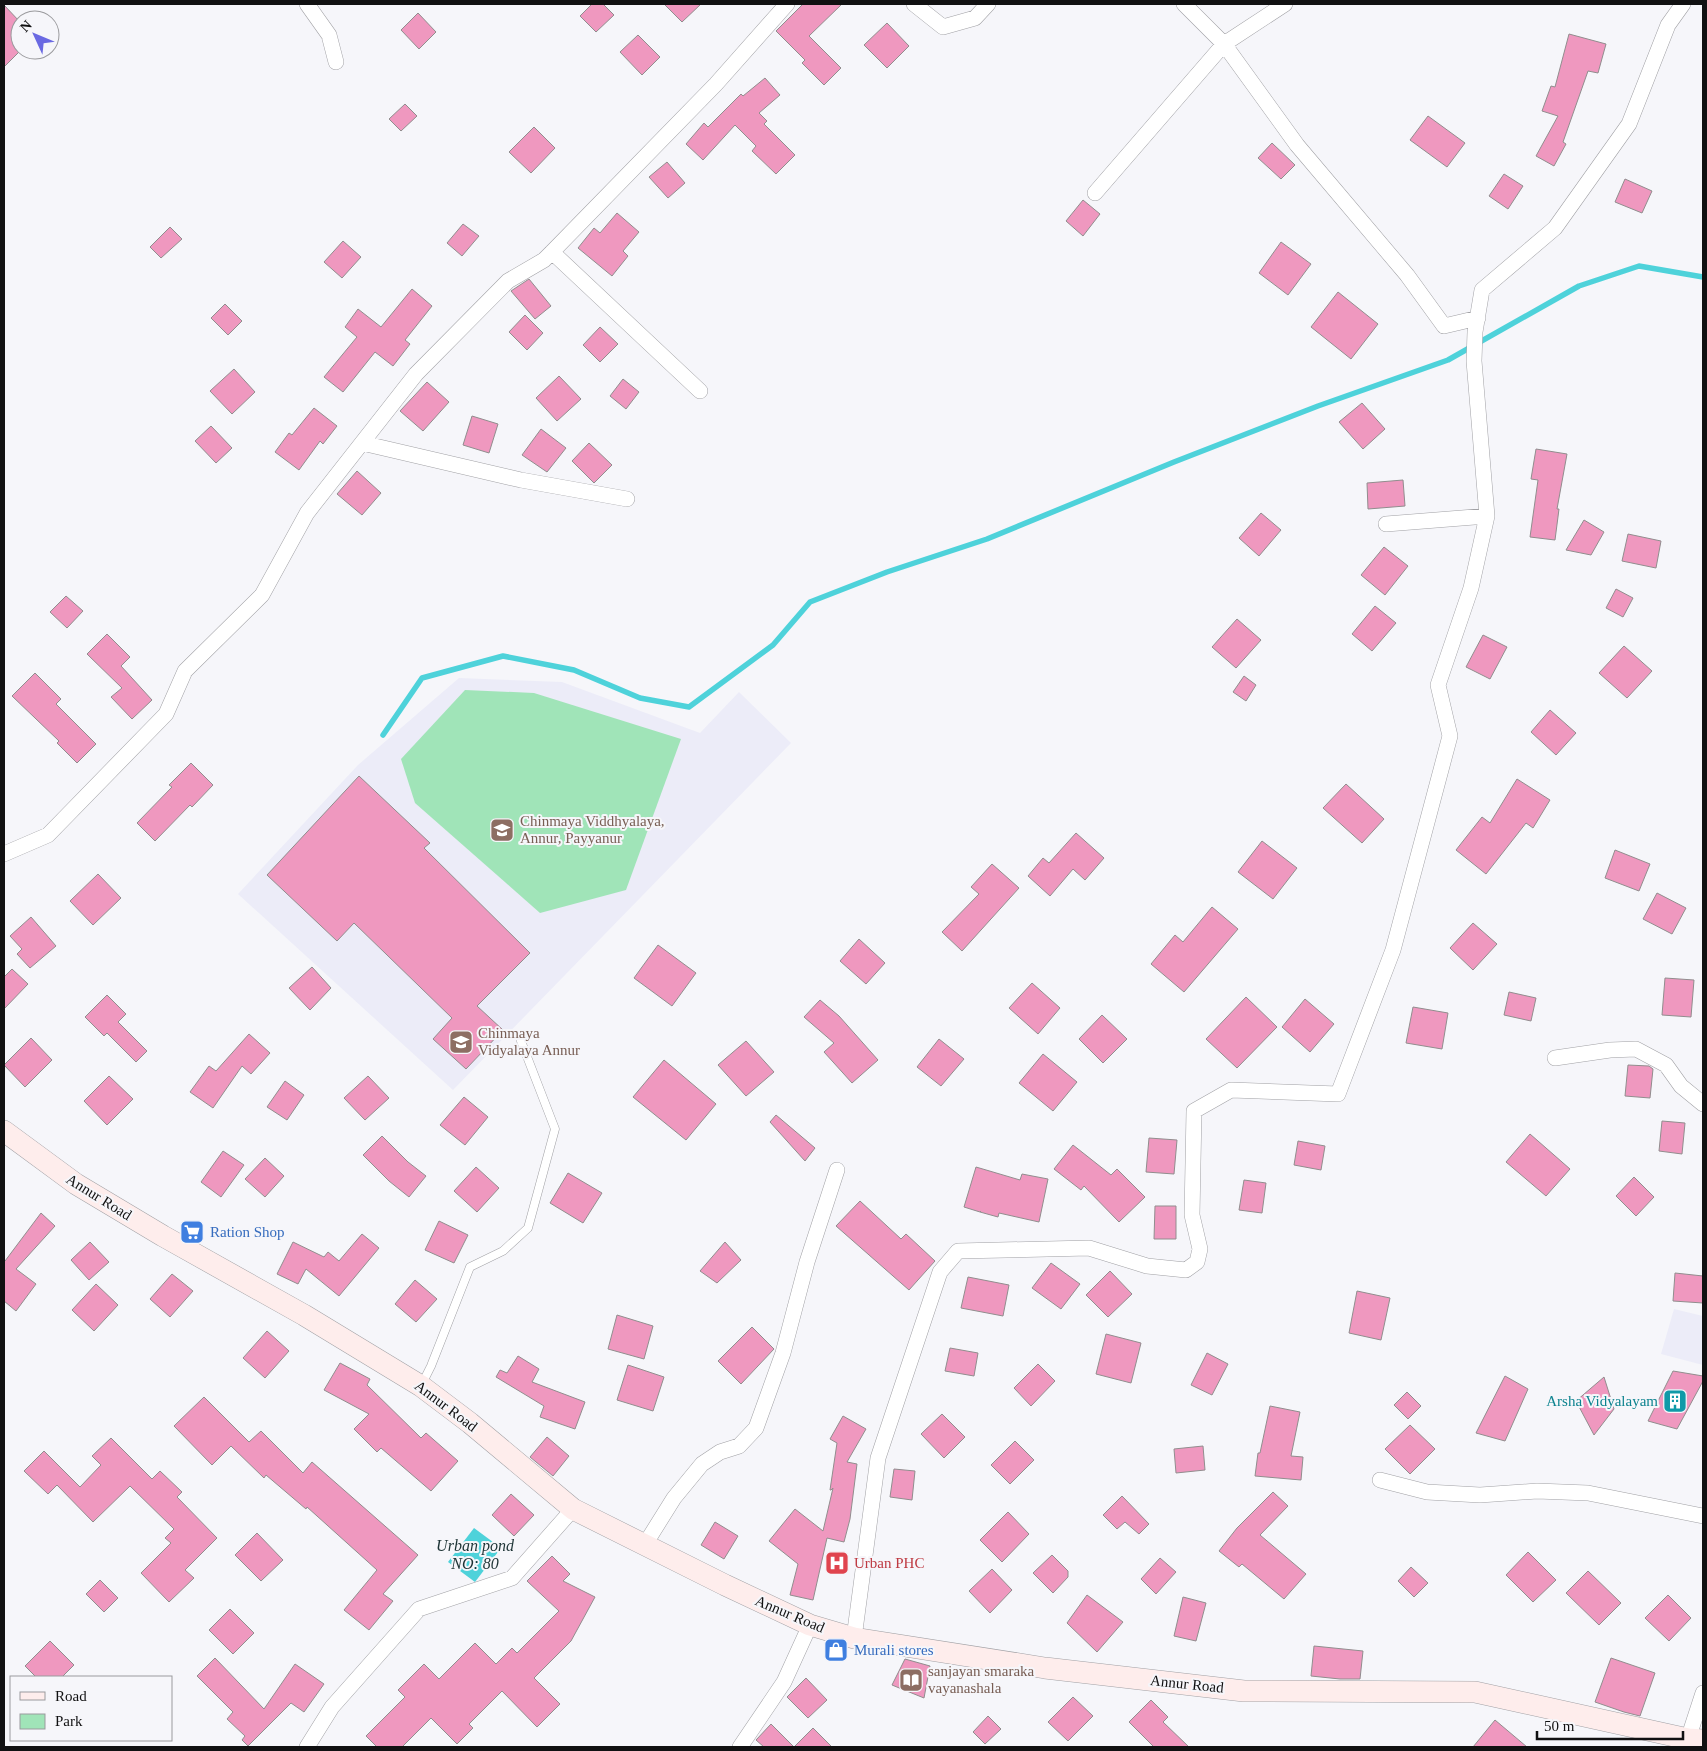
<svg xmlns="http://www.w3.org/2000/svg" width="1707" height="1751" viewBox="0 0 1707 1751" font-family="'Times New Roman',serif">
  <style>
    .built { fill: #ececf8 }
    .green { fill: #a0e4b8 }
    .water { fill: #4ed2da }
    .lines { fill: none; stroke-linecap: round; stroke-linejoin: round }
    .stream { stroke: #4ed2da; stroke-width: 5.5 }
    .building { fill: #ef98bf; stroke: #918d8e }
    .lane-casing { stroke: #a1a1a5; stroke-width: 9 }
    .street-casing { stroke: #a1a1a5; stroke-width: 16 }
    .secondary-casing { stroke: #a1a1a5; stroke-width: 22 }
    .lane { stroke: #fff; stroke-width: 8 }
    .street { stroke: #fff; stroke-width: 15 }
    .secondary { stroke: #feedec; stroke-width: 21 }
    .labels { text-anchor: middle; stroke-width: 4; stroke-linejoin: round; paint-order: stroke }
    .education-label { font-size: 15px; fill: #785e54; stroke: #f6f6fa; text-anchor: start }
    .street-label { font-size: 15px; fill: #111112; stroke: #f6f6fa }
    .shop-label { font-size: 15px; fill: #366cbe; stroke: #f6f6fa; text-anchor: start }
    .culture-label { font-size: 15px; fill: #0d838f; stroke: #f6f6fa; text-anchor: end }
    .health-label { font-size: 15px; fill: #be3a42; stroke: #f6f6fa; text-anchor: start }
    .water-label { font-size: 16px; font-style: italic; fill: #1d3335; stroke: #f6f6fa }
  </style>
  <rect width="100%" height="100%" fill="#f6f6fa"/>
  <!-- built -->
  <path class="built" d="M459,678L562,682L700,733L739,692L791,743L453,1090L238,894L358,765Z
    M1674,1309L1703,1316V1365L1661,1354Z"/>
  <!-- green -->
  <path class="green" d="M465,690L534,693L681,739L626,890L540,913L415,803L401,759Z"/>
  <!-- water -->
  <path class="water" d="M474,1528L501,1548L475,1582L448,1562Z"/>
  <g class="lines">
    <!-- stream -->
    <path class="stream" d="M383,735L422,678L503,656L574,670L640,698L689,707L773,645L810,602L887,572L987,539L1174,462L1318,406L1448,360L1579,286L1639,266L1703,277"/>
  </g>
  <!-- building -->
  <path class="building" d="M592,4H603L614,15L596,32L580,16Z
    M664,4H701L682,22Z
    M803,4H842L809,36L841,68L824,85L802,63L805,60L776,31Z
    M4,5L20,22V51L4,67Z
    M418,13L436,32L419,49L401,30Z
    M887,23L909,46L887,68L864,45Z
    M1569,34L1606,44L1598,73L1588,71L1563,142L1566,144L1554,166L1536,156L1558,116L1542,111L1551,86L1555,87Z
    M638,35L660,57L642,75L620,52Z
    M765,78L780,95L759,113L767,121L764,124L795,155L776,174L752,151L756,146L735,125L703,160L686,144L704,123L708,127L741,94L743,96Z
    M405,104L417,116L401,131L389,119Z
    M1428,116L1465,143L1447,167L1410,140Z
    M534,127L555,148L531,173L509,152Z
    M1272,143L1295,165L1281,179L1258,158Z
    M667,162L685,183L668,198L649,177Z
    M1504,174L1523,186L1508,209L1489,196Z
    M1625,179L1652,191L1642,213L1615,202Z
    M1083,200L1100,214L1083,236L1066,221Z
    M617,213L639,232L623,251L628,256L612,276L578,248L594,228L600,233Z
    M463,224L479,236L462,256L447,243Z
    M170,227L182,239L161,258L150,247Z
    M343,241L361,257L342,278L324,262Z
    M1281,242L1311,264L1288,295L1259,273Z
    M529,279L551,306L535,319L511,291Z
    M412,289L432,306L405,340L410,344L393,366L375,352L343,392L324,377L357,337L345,327L358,309L381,327Z
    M1338,292L1378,324L1351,359L1311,327Z
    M225,304L242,321L228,335L211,318Z
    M525,315L543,333L527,350L509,332Z
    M600,327L618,344L600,362L583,345Z
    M234,369L255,392L232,414L210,391Z
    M559,376L581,399L557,421L536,398Z
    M623,379L639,392L626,409L610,396Z
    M427,382L449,402L423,431L400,411Z
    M1362,403L1385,429L1363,449L1339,422Z
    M314,408L337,426L323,444L320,441L299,470L275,452L289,433L292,435Z
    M472,416L498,424L489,453L463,445Z
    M211,426L232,448L216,463L195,441Z
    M541,429L566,448L547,472L522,455Z
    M589,443L612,465L594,483L572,461Z
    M1536,449L1567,454L1557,509H1559L1555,540L1530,537L1538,480L1531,479Z
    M357,471L381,493L362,515L337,494Z
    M1403,480L1405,506L1368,509L1367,483Z
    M1261,513L1281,530L1259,556L1239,538Z
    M1584,520L1604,532L1591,555L1566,550Z
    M1628,534L1661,541L1656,568L1622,561Z
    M1384,547L1408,566L1385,595L1361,575Z
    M1616,589L1633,598L1623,617L1606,608Z
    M66,596L83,611L67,628L50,612Z
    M1375,606L1396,623L1372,651L1352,634Z
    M1237,619L1261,640L1236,668L1212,647Z
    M107,634L130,657L121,666L152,700L132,719L111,697L122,688L87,654Z
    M1483,635L1507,647L1490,679L1466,667Z
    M1624,646L1652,671L1627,698L1599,673Z
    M35,673L61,699L56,704L96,744L77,763L57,743L59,741L12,696Z
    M1244,676L1256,685L1246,701L1233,692Z
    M1550,710L1576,733L1556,755L1531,732Z
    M191,763L213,785L192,807L190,805L155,841L137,823L172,787L169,785Z
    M359,776L430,843L424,848L530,953L477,1006L503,1030L466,1069L433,1039L452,1018L354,923L337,941L267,875Z
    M1517,779L1550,800L1533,828L1526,823L1486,874L1456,850L1482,817L1490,823Z
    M1346,784L1384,819L1362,843L1323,808Z
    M1076,833L1104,858L1085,880L1073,869L1050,896L1028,876L1043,858L1049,863Z
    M1262,841L1297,868L1273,899L1238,872Z
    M1615,850L1650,864L1639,891L1605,878Z
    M992,864L1019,888L962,951L942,932L979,894L971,887Z
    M98,874L121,898L93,925L70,901Z
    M1657,893L1686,908L1672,934L1643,919Z
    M1212,907L1238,929L1184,992L1151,964L1175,935L1183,942Z
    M31,917L56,946L30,968L17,954L22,949L10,936Z
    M1473,923L1497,944L1473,970L1450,948Z
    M859,939L885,963L866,984L840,961Z
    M658,945L696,973L672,1006L634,978Z
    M312,967L331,988L310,1010L289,988Z
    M12,969L28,984L4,1009V977Z
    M1665,978L1694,980L1691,1017L1662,1015Z
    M1032,983L1060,1008L1038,1034L1009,1008Z
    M1509,992L1536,998L1531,1021L1504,1015Z
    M107,995L126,1014L118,1022L147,1051L136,1062L107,1033L104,1036L85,1017Z
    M1246,997L1277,1027L1237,1068L1206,1039Z
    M1305,999L1334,1024L1310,1052L1282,1027Z
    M820,1000L839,1016L878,1060L852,1083L824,1052L834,1043L804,1017Z
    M1413,1007L1448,1013L1442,1049L1406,1043Z
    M1102,1015L1127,1039L1103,1063L1079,1039Z
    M249,1034L270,1053L251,1074L242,1066L213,1108L190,1092L209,1066L216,1071Z
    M31,1038L52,1060L25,1087L4,1065Z
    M939,1039L964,1059L941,1086L917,1067Z
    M746,1041L774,1072L746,1096L718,1065Z
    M1043,1054L1077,1082L1053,1111L1019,1083Z
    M664,1060L716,1104L686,1140L633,1097Z
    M1628,1065L1649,1066L1653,1069L1650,1098L1625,1096Z
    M109,1076L133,1099L107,1125L84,1101Z
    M368,1076L389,1098L365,1120L344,1098Z
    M285,1081L304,1095L287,1120L267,1107Z
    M464,1097L488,1117L465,1145L440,1125Z
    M776,1115L815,1148L805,1161L770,1122Z
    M1662,1121L1685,1123L1682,1154L1659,1151Z
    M1530,1134L1570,1169L1546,1196L1506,1162Z
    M382,1136L408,1162L426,1176L409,1197L389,1181L363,1155Z
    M1149,1138L1177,1140L1174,1174L1146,1172Z
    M1298,1141L1325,1146L1321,1170L1294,1165Z
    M1073,1145L1111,1175L1117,1169L1145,1197L1119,1222L1084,1186L1081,1190L1054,1169Z
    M223,1151L244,1165L221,1197L201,1182Z
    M265,1158L284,1176L265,1197L245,1179Z
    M476,1167L499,1188L477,1212L454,1191Z
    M976,1167L1020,1180L1022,1174L1048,1179L1039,1222L999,1213L998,1217L980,1212L981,1211L980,1212L964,1207Z
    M568,1173L602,1193L583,1223L550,1203Z
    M1634,1177L1654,1197L1636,1216L1616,1196Z
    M1244,1180L1266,1183L1262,1213L1239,1210Z
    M860,1201L901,1239L906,1234L935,1261L909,1290L836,1226Z
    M1155,1206H1176V1239H1154Z
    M41,1213L55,1226L16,1269L36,1284L16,1311L4,1301V1260L5,1261Z
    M439,1221L468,1235L454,1263L425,1250Z
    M362,1234L379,1248L339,1296L306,1269L298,1284L277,1274L293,1242L324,1257L328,1252L339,1261Z
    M90,1242L109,1262L89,1280L71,1260Z
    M725,1242L741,1260L717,1283L700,1271Z
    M1051,1263L1080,1284L1061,1309L1032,1288Z
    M1110,1271L1132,1294L1108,1317L1086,1295Z
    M1675,1273L1703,1276V1303L1673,1301Z
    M172,1274L193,1291L170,1317L150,1299Z
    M968,1277L1009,1285L1003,1316L961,1308Z
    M415,1280L437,1299L416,1322L395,1304Z
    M96,1284L118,1305L94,1331L72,1310Z
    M1357,1291L1390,1298L1381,1340L1349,1333Z
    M617,1315L653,1326L644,1359L608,1349Z
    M752,1327L774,1349L741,1384L718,1361Z
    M267,1331L289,1351L265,1378L243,1358Z
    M1106,1334L1141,1343L1131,1383L1096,1374Z
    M950,1348L978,1353L974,1376L945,1371Z
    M1207,1353L1228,1364L1212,1395L1191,1385Z
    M518,1356L539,1369L532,1382L585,1402L575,1429L540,1417L544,1406L496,1377L500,1370L507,1373Z
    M340,1363L370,1379L367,1385L421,1438L426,1433L458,1461L431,1491L381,1448L377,1452L354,1429L369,1414L324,1390Z
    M1038,1364L1055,1381L1031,1406L1014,1388Z
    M628,1365L664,1377L653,1411L617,1400Z
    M1673,1371L1703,1376V1381L1677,1429L1648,1421Z
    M1505,1376L1528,1389L1505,1441L1476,1433Z
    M1604,1377L1614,1409L1594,1435L1576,1401Z
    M1407,1392L1421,1406L1408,1419L1394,1405Z
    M204,1397L249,1442L261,1431L303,1473L312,1462L418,1555L383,1594L393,1601L369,1630L344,1610L377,1570L307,1507L306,1509L266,1475L264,1478L231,1446L212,1465L174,1426Z
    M1270,1406L1300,1412L1291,1456L1303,1457L1301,1480L1255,1476L1258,1453H1260Z
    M942,1414L965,1437L944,1458L921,1434Z
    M843,1416L866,1429L847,1462L857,1464L850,1519L844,1542L827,1538L813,1600L790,1595L798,1564L769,1541L795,1509L823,1531L833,1488L831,1490H830L837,1443L830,1439Z
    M1410,1425L1435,1449L1410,1474L1385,1449Z
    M547,1437L569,1456L553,1476L530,1457Z
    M111,1438L152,1479L160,1471L182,1492L177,1497L217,1538L185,1570L194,1578L169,1602L141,1573L171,1543L165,1538L174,1529L130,1486L93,1522L57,1485L48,1494L24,1471L44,1451L80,1487L101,1465L92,1456Z
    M1015,1441L1034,1460L1010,1484L991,1465Z
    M1203,1446L1205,1470L1176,1473L1174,1449Z
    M894,1469L915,1471L912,1500L890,1497Z
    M1273,1492L1288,1506L1260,1535L1306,1574L1284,1599L1242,1564L1239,1567L1219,1551L1237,1528Z
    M511,1494L534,1515L514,1536L492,1515Z
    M1122,1496L1149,1524L1139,1534L1125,1522L1117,1529L1103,1515Z
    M1008,1512L1029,1534L1002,1562L980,1540Z
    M715,1522L738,1536L724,1559L701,1545Z
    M257,1533L283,1560L261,1581L235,1555Z
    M1528,1552L1556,1580L1533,1602L1506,1575Z
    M1052,1555L1068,1571V1577L1053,1593L1033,1573Z
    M552,1556L570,1574L563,1581L595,1597L571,1641L534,1678L560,1704L537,1727L502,1691L469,1724L473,1728L457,1744L431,1718L402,1747H377L366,1736L405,1697L398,1690L424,1664L439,1679L475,1643L496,1664L512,1648L517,1653L559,1611L527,1581Z
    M1160,1558L1176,1572L1156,1594L1141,1579Z
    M1411,1567L1428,1583L1414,1597L1398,1581Z
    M992,1569L1012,1590L990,1613L969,1591Z
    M1588,1571L1621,1603L1599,1625L1566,1593Z
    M100,1580L118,1598L104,1612L86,1594Z
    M1087,1595L1123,1622L1097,1652L1067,1623Z
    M1668,1595L1691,1618L1669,1641L1645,1618Z
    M1183,1597L1206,1603L1196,1641L1174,1636Z
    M230,1609L254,1633L233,1654L209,1630Z
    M50,1641L74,1665L62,1677H36L25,1666Z
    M1314,1646L1363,1651L1360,1679H1340L1311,1676Z
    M215,1658L264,1709L295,1664L324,1684L304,1712L291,1703L248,1746L242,1740L245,1736L227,1719L233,1712L197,1676Z
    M1611,1658L1655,1673L1640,1716L1624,1712L1595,1702Z
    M905,1659L930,1666L924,1698L892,1685Z
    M806,1678L827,1700L808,1718L787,1697Z
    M1073,1697L1093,1716L1068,1741L1048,1722Z
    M1151,1700L1168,1717L1163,1722L1189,1747H1154L1129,1722Z
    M988,1716L1001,1729L985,1744L973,1732Z
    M1495,1720L1527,1747H1473Z
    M771,1724L794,1747L813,1728L832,1747H764L756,1740Z"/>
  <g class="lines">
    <!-- lane casing -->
    <g class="lane-casing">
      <path id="lane" d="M422,1384L431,1366L470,1267L503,1251L528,1228L555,1129L521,1041"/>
    </g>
    <!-- street casing -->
    <g class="street-casing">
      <path id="street" d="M307,4L329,35L336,62
        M914,4L943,27L975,18L988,4
        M1184,4L1224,44L1297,145L1407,275L1444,326L1478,318
        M1095,193L1224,44L1285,4
        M552,252L700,391
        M362,443L521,480L627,499
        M1386,524L1487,516
        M4,854L48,835L166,714L185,671L262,595L307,513L416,374L508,281L544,260L552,252L716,84L787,4
        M1555,1058L1610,1050L1636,1049L1666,1065L1681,1086L1703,1104
        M1380,1480L1427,1492L1480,1495L1537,1491L1588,1493L1703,1516
        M644,1546L674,1498L702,1464L720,1452L739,1446L756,1428L783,1353L807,1262L837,1170
        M854,1638L878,1458L940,1272L958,1251L1089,1248L1147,1266L1186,1270L1197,1262L1200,1249L1192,1215L1194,1111L1231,1090L1338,1094L1393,950L1450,736L1438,685L1471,588L1487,516L1474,361L1475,332L1482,290L1555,228L1629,124L1668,25L1683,4
        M307,1747L332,1707L419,1609L512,1578L573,1509
        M740,1747L784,1682L810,1625
        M1683,1747L1688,1739L1703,1693"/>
    </g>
    <!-- secondary casing -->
    <g class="secondary-casing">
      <path id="secondary" d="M4,1131L76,1184L163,1236L304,1315L421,1386L470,1423L573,1509L725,1585L810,1625L854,1638L1045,1668L1244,1691L1475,1692L1688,1739L1703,1740"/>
    </g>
    <!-- lane -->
    <use href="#lane" class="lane"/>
    <!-- street -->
    <use href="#street" class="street"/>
    <!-- secondary -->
    <use href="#secondary" class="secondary"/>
  </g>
  <!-- icons -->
  <defs>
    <g id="school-square" transform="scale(1.25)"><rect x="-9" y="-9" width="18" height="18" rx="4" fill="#8d6e63" stroke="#f6f6fa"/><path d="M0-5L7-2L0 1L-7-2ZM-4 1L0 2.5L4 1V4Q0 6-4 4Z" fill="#fff"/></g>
    <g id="supermarket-square" transform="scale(1.25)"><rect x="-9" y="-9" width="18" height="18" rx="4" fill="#3f7fe0" stroke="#f6f6fa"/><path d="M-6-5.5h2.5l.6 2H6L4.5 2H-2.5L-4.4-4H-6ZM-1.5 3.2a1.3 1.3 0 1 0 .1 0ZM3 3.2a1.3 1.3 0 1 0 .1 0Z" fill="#fff"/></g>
    <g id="building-square" transform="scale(1.25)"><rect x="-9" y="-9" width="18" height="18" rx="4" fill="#0f9aa8" stroke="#f6f6fa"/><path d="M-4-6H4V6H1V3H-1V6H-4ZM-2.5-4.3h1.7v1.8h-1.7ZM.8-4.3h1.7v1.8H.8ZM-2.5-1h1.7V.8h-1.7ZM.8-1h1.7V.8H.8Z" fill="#fff"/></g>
    <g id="hospital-square" transform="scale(1.25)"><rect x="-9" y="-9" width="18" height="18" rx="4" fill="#e0444e" stroke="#f6f6fa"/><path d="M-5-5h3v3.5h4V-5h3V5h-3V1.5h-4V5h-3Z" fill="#fff"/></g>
    <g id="shop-square" transform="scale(1.25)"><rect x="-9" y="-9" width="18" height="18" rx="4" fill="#3f7fe0" stroke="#f6f6fa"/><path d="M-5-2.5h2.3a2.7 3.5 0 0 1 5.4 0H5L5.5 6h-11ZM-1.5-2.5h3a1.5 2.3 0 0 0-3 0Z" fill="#fff"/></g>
    <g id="library-square" transform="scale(1.25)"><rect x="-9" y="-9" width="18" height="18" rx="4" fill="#8d6e63" stroke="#f6f6fa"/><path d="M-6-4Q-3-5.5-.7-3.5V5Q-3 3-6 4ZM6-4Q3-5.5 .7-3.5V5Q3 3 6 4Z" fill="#fff"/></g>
  </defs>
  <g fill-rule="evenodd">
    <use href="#school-square" x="502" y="830"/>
    <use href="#school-square" x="461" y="1042"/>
    <use href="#supermarket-square" x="192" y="1232"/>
    <use href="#building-square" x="1675" y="1401"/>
    <use href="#hospital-square" x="837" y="1563"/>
    <use href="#shop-square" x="836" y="1650"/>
    <use href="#library-square" x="911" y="1680"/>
  </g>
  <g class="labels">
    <!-- education labels -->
    <g class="education-label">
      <text x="520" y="826">Chinmaya Viddhyalaya,<tspan x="520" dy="17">Annur, Payyanur</tspan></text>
      <text x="478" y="1038">Chinmaya<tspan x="478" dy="17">Vidyalaya Annur</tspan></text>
      <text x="928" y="1676">sanjayan smaraka<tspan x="928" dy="17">vayanashala</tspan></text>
    </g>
    <!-- street labels -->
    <g class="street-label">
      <text transform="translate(99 1197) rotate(32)" y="5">Annur Road</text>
      <text transform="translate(446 1406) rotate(37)" y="5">Annur Road</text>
      <text transform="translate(790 1614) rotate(23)" y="5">Annur Road</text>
      <text transform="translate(1187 1684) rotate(6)" y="5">Annur Road</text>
    </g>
    <!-- shop labels -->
    <g class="shop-label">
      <text x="210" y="1237">Ration Shop</text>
      <text x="854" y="1655">Murali stores</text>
    </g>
    <!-- culture labels -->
    <g class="culture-label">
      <text x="1658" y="1406">Arsha Vidyalayam</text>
    </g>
    <!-- health labels -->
    <g class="health-label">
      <text x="854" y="1568">Urban PHC</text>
    </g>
    <!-- water labels -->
    <g class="water-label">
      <text x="475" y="1551">Urban pond<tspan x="475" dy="18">NO: 80</tspan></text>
    </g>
  </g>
  <!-- border -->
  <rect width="1707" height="1751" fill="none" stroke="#111112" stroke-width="10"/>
  <!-- legend -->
  <rect x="10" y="1676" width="162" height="65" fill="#f6f6fa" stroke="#9a9a9d"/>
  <rect x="20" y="1692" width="25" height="8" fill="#feedec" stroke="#9a9a9d"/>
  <text x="55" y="1701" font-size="15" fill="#111112">Road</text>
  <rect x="20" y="1714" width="25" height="15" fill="#a0e4b8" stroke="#9a9a9d"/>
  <text x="55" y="1726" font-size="15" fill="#111112">Park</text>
  <!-- north arrow -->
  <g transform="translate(35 35) rotate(314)"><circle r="24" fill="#f6f6fa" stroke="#9a9a9d"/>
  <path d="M0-4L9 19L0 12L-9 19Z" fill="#6a69e2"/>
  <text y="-8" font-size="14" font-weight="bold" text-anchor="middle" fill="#111112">N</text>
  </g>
  <!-- scale -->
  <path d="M1537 1731v8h146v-8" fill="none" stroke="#111112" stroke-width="2.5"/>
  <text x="1544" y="1731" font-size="15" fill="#111112" stroke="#f6f6fa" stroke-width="4" paint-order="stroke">50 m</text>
</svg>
